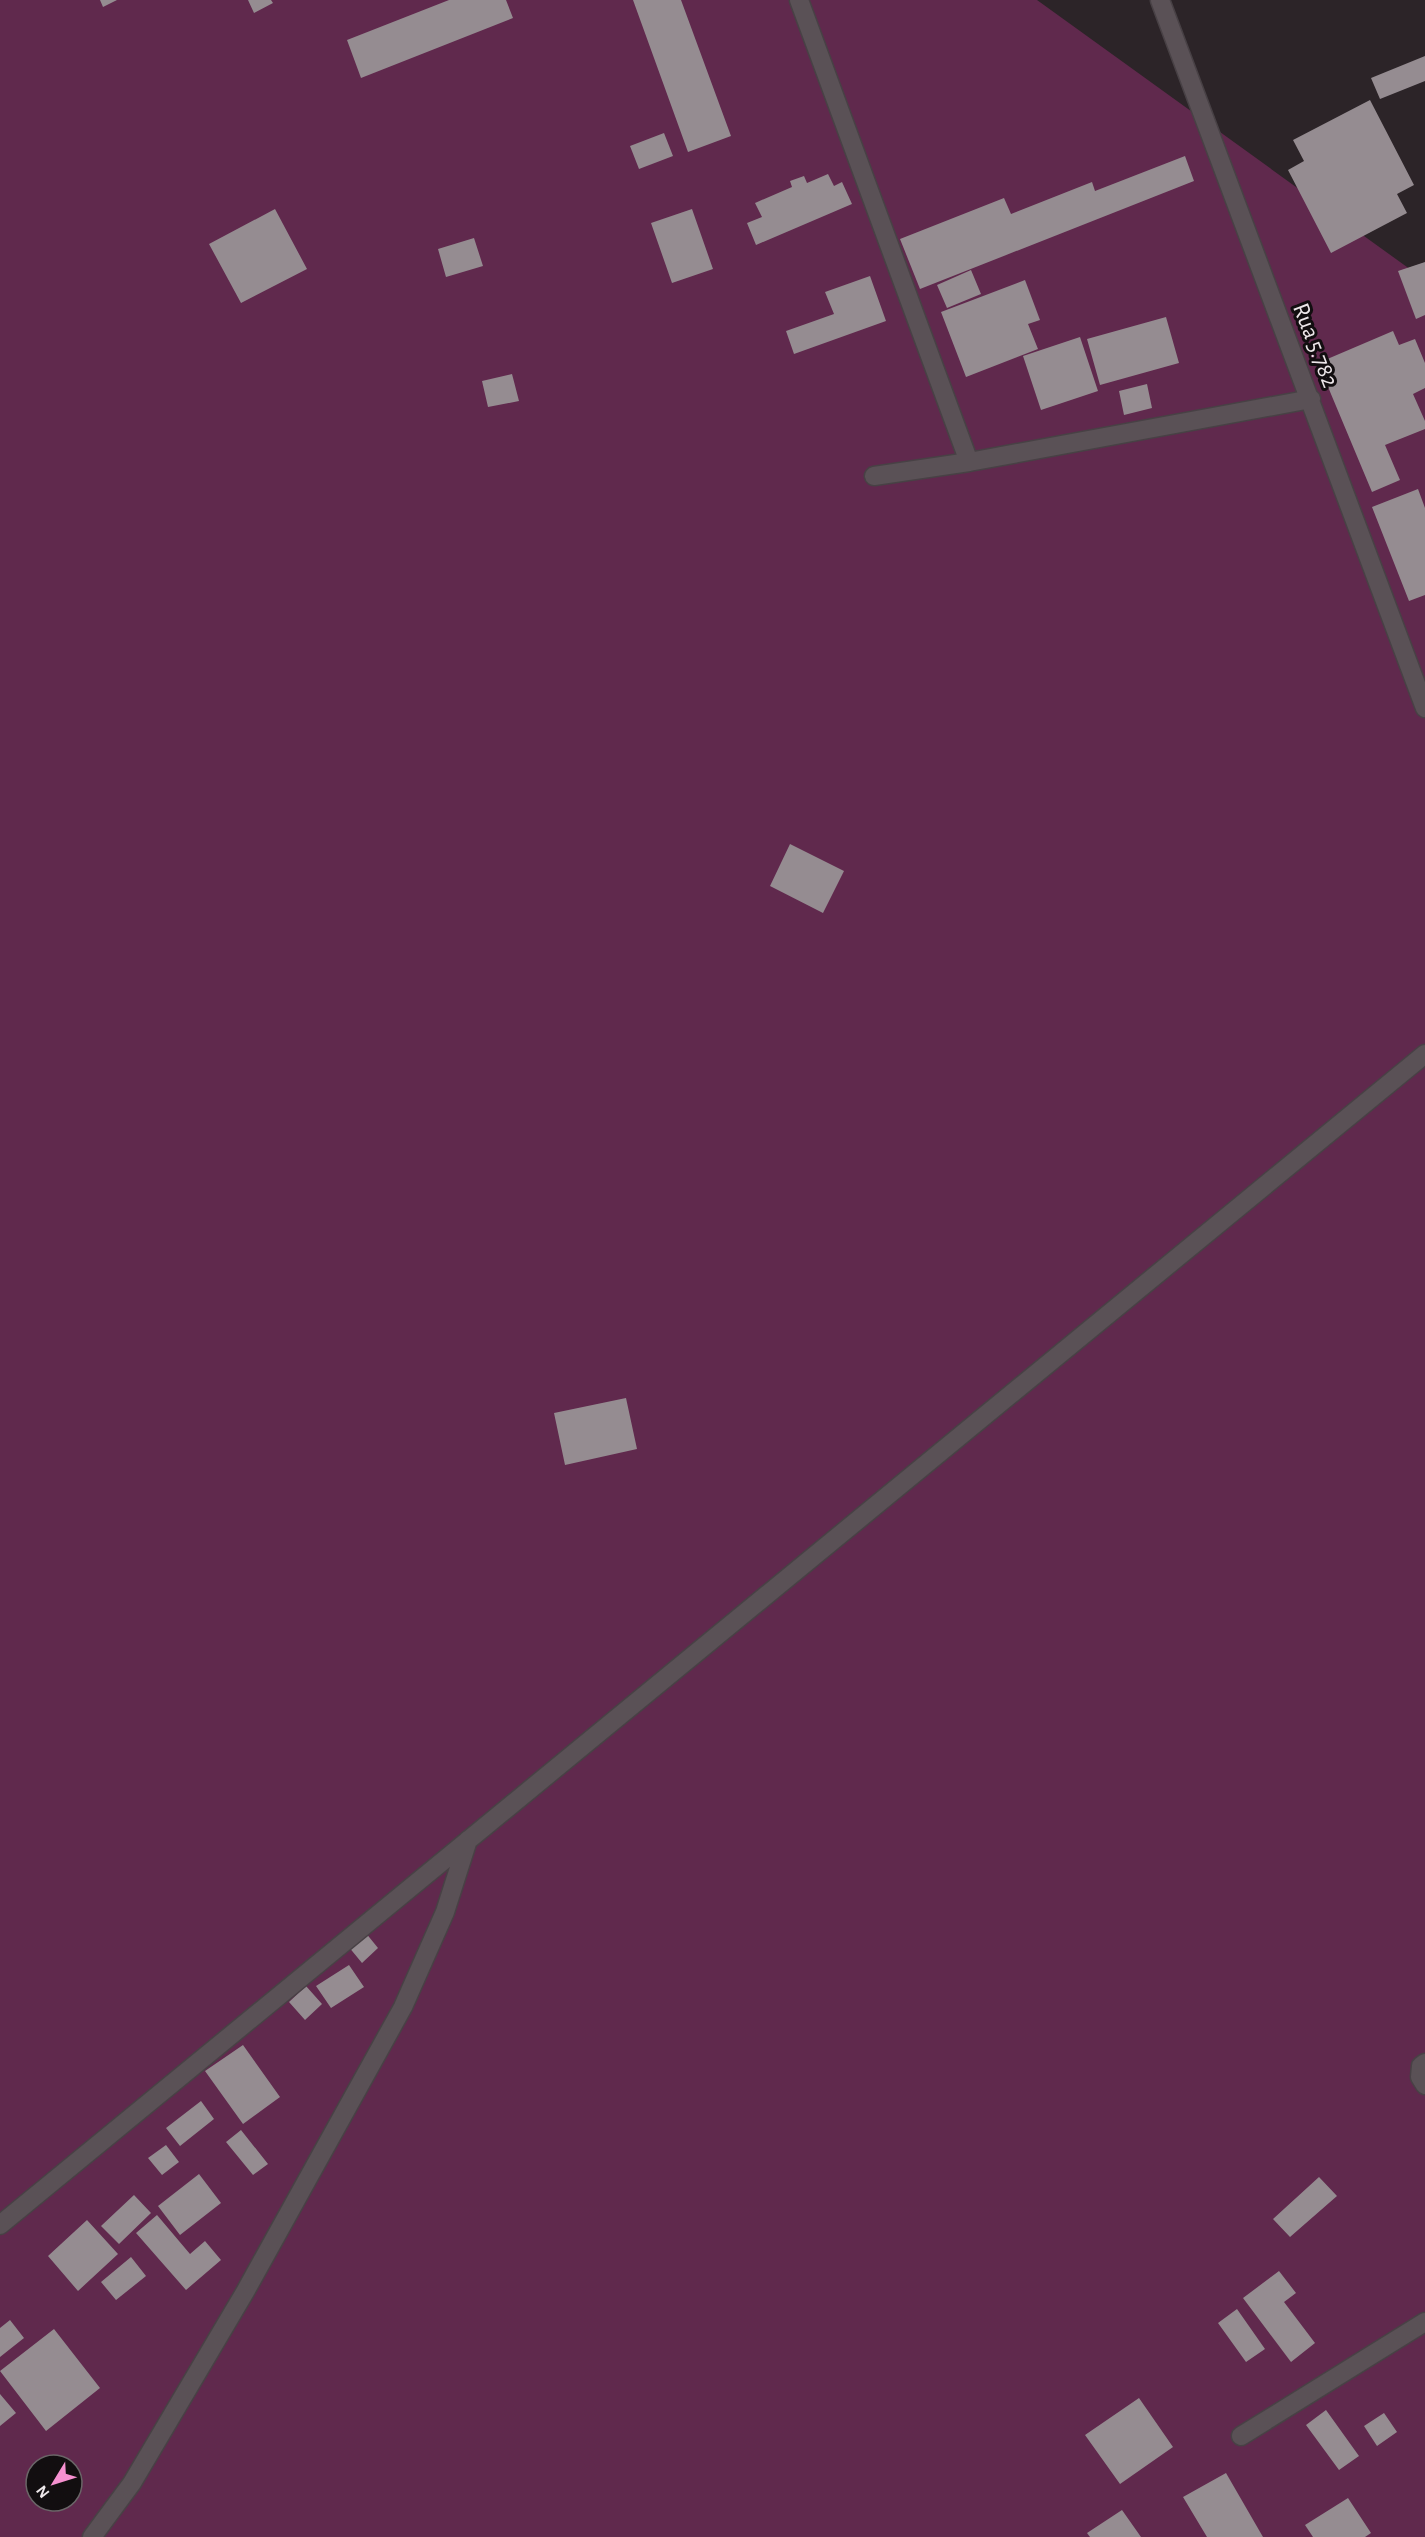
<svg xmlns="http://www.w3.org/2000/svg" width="1425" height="2537" viewBox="0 0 1425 2537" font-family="'Alegreya Sans',sans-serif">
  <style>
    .green { fill: #60294d; fill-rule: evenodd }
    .building { fill: #958c91 }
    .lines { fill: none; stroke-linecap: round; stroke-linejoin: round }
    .minor-casing { stroke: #484145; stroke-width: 21 }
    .minor { stroke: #5a5156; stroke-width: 18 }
    .labels { text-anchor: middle; stroke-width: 6; stroke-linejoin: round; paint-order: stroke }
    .street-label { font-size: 24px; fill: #ede7ea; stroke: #120e10 }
  </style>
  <rect width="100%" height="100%" fill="#2c2428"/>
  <!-- green -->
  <path class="green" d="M0,0H1037L1425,280V2537H0ZM36,2465H72V2501H36Z"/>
  <!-- building -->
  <path class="building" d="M100,0H117L103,7Z
    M248,0H271L273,3L254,13Z
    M449,0H506L513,18L361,78L347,40Z
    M633,0H681L731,136L688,152Z
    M1425,56V81L1380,99L1371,78Z
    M1370,100L1414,185L1397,194L1407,213L1331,253L1288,170L1304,161L1293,140Z
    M664,133L673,156L639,169L630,146Z
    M1185,156L1194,181L920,289L900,239L1004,198L1011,214L1092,182L1095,191Z
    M828,174L834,186L842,182L852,204L756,245L747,223L762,217L755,203L792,187L790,181L804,176L807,183Z
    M275,209L307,269L241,303L209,244Z
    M692,209L713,269L672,283L651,223Z
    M474,238L483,266L446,277L438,249Z
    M1425,262V315L1416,319L1398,271Z
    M971,270L981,294L947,308L937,285Z
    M870,276L886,321L794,354L786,331L834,314L825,292Z
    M1025,280L1040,320L1028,324L1038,349L966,377L941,312Z
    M1166,317L1179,363L1100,385L1087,339Z
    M1393,331L1399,345L1415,339L1425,363V388L1413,394L1425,421V429L1385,445L1400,480L1372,492L1318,363Z
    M1080,337L1098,391L1041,410L1023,356Z
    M512,374L519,401L488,407L482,381Z
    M1147,384L1152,408L1124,415L1119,391Z
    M1418,489L1425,508V595L1409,601L1372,507Z
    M790,844L844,871L823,913L770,886Z
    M626,1398L637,1449L565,1465L554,1413Z
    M365,1932L378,1948L362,1963L348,1946Z
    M349,1965L364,1987L331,2008L316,1986Z
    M306,1986L322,2004L305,2020L289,2002Z
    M243,2045L280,2097L243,2124L205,2071Z
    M201,2101L214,2119L180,2146L166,2128Z
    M241,2130L268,2164L253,2175L226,2142Z
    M166,2145L179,2162L162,2175L148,2158Z
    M199,2174L221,2203L180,2235L158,2206Z
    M1319,2177L1337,2196L1290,2237L1273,2219Z
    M134,2195L151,2213L119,2244L101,2226Z
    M157,2215L190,2254L205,2241L221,2260L186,2290L136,2233Z
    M87,2220L118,2254L78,2291L48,2256Z
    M131,2257L146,2276L116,2300L101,2282Z
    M1279,2271L1296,2293L1284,2302L1315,2343L1291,2362L1243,2298Z
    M1237,2309L1265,2349L1246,2362L1218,2323Z
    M10,2320L24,2338L0,2357V2328Z
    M54,2329L100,2388L46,2431L0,2371Z
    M0,2394L16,2413L0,2426Z
    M1139,2398L1173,2447L1120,2484L1085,2435Z
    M1326,2410L1359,2456L1339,2470L1306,2425Z
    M1384,2413L1397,2432L1377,2446L1364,2426Z
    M1226,2473L1263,2537H1207L1183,2497Z
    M1348,2498L1371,2533L1365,2537H1313L1305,2525Z
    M1122,2510L1141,2537H1090L1087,2533Z"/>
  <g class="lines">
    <!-- minor casing -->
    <g class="minor-casing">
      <path id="minor" d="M799,0L969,462
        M1160,0L1425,708
        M874,476L969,462L1311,399
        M1425,2063L1421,2066L1420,2077L1425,2085
        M0,2225L1425,1054
        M1241,2436L1425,2322
        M92,2537L132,2483L245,2292L403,2007L445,1912L468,1840"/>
    </g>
    <!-- minor -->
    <use href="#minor" class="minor"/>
  </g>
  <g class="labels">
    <!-- street labels -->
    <g class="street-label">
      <text transform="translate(1316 345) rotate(69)" y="8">Rua 5.782</text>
    </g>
  </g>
  <!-- north arrow -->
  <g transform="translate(54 2483) rotate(232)"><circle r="28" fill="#120e10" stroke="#6a6567" stroke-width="1.5"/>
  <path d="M0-4.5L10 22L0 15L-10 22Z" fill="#f690d0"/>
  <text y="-9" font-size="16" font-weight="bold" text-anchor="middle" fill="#ede7ea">N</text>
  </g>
</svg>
